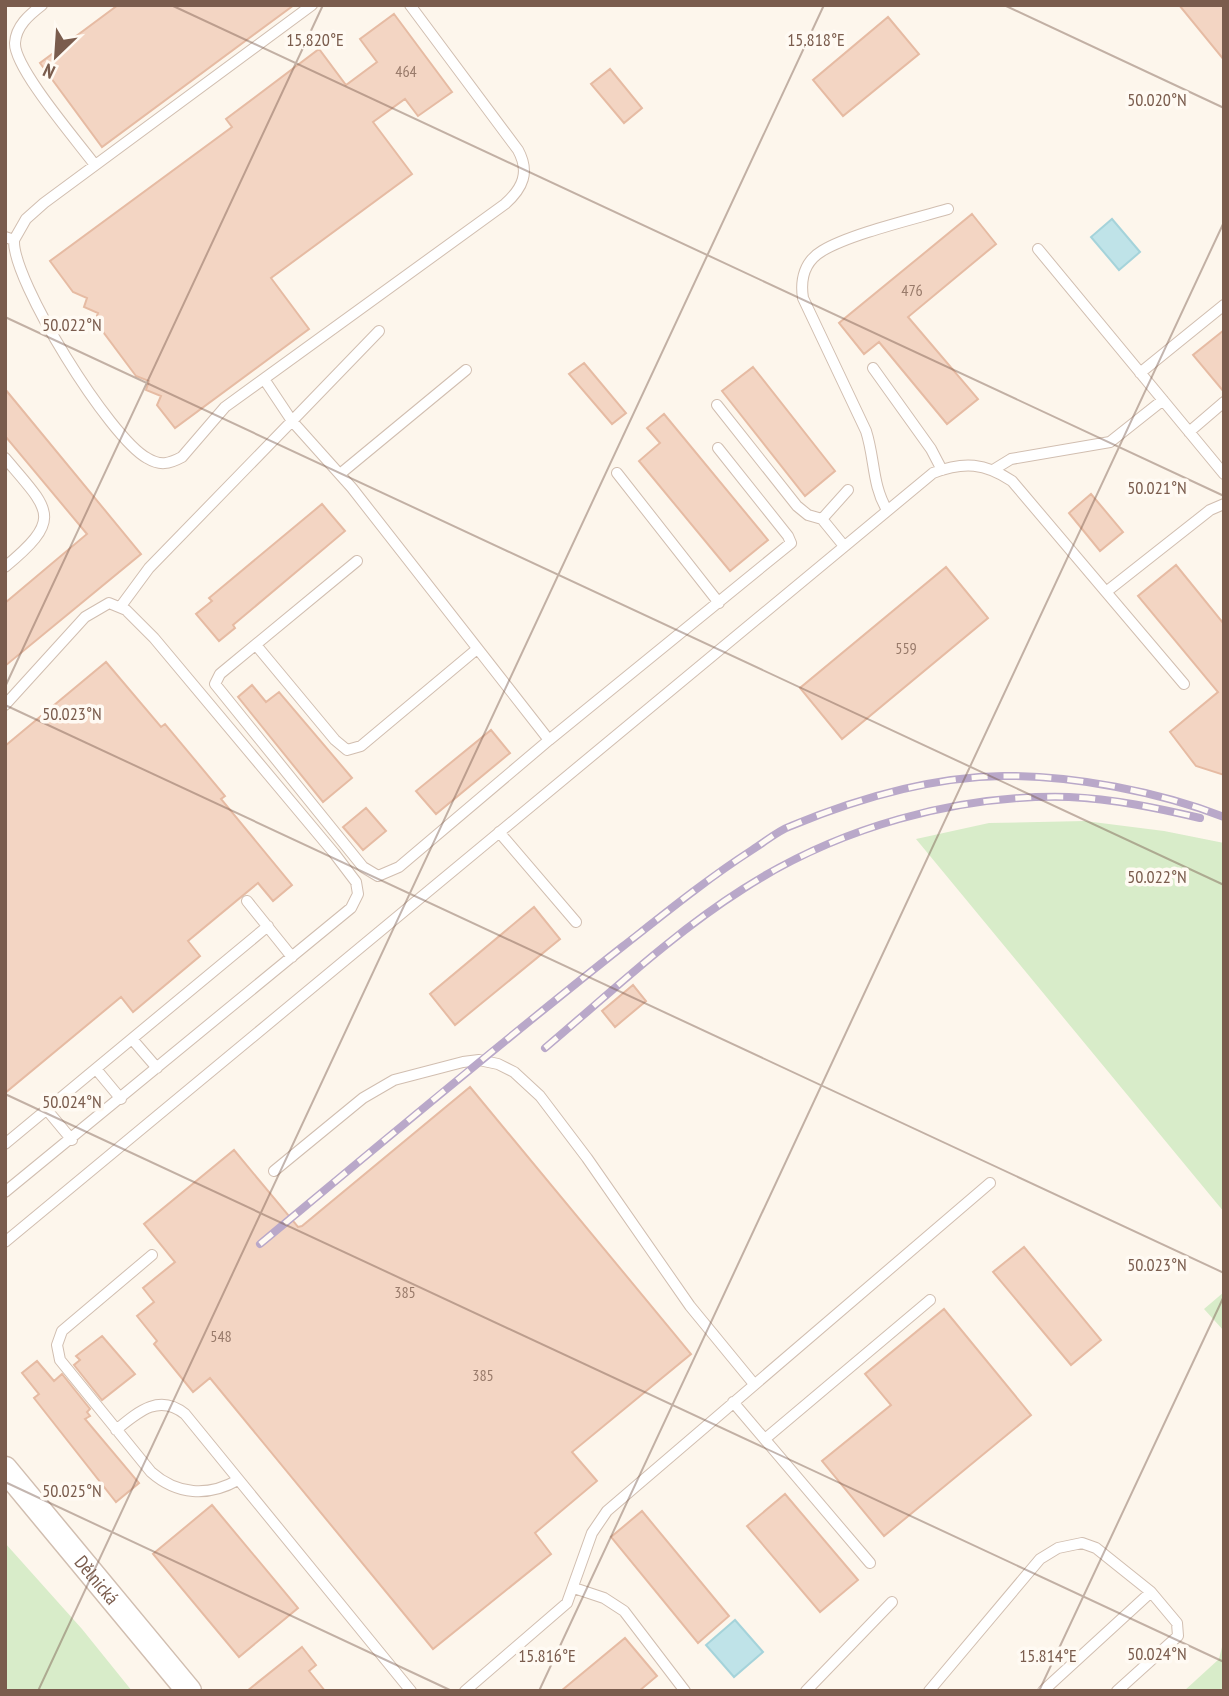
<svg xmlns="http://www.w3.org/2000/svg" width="1229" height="1696" viewBox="0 0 1229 1696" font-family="'PT Sans Narrow',sans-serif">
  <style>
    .green { fill: #d8ecc9 }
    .water { fill: #bfe3e8; stroke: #a5d3da; stroke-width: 2 }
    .building { fill: #f3d5c3; stroke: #e6bba3; stroke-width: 2 }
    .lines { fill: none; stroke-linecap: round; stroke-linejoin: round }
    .service-casing { stroke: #d1beb0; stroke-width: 12 }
    .tertiary-casing { stroke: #d1beb0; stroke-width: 27 }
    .service { stroke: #fff; stroke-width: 10 }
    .tertiary { stroke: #fff; stroke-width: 24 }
    .rail-casing { stroke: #b9a8c9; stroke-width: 8 }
    .rail { stroke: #fffaf3; stroke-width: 5; stroke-dasharray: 16; stroke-linecap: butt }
    .ticks { fill: none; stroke: #7a5c4d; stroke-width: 2; stroke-opacity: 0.45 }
    .labels { text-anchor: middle; stroke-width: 7; stroke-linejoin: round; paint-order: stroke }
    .number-label { font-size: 16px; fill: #987a6a }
    .street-label { font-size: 19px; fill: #7a5c4d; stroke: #fffaf3 }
    .ticks-label { font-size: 18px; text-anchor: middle; fill: #7a5c4d; stroke: #fffaf3; stroke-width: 7; stroke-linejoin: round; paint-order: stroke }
  </style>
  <rect width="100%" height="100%" fill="#fdf6ec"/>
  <!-- green -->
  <path class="green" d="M1085,821L1164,831L1224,843V1212L916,839L989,823Z
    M1224,1292V1331L1204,1309Z
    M5,1543L82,1629L132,1691H5Z
    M1224,1639V1691H1184L1219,1659Z"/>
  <!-- water -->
  <path class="water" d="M1112,219L1140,252L1119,270L1091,237Z
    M735,1620L763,1652L734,1677L706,1645Z"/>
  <!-- building -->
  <path class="building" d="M118,5H294L102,147L40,63Z
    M1179,5H1224V60Z
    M394,14L452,92L418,116L405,99L373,122L412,174L271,278L309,329L175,428L157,405L161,396L146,390L149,381L136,376L95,321L98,313L84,307L87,298L73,292L50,261L232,127L226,119L319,49L346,85L377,62L360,39Z
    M888,17L919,54L843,116L813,80Z
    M610,69L642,108L624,123L591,84Z
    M972,214L996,244L908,317L978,399L947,424L879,342L864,354L839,323Z
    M1224,330V392L1193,355Z
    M584,363L626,413L612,424L569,374Z
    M753,367L835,471L805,496L722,391Z
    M5,389L141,554L5,666V603L87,534L5,436Z
    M664,414L768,540L730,571L639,461L660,443L647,428Z
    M1091,494L1123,532L1100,551L1069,513Z
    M322,504L345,531L233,625L235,628L219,641L196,614L212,601L209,598Z
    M1176,565L1224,624V775L1196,766L1170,732L1218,692L1138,596Z
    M946,567L988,618L842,739L800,688Z
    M106,662L161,727L165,724L225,796L221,799L292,885L273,901L258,883L188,941L200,956L133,1012L121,997L5,1093V746Z
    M252,685L266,702L279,692L352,778L323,802L238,697Z
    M491,730L510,753L436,814L416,791Z
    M366,808L386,831L363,850L343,827Z
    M534,907L560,939L455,1025L430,994Z
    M633,985L646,1001L615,1027L602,1011Z
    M470,1087L691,1354L572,1452L597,1481L535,1533L551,1554L433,1649L210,1378L193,1392L154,1344L157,1341L137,1316L154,1302L143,1288L175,1262L144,1224L234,1150L298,1227L302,1226Z
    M1024,1247L1101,1340L1071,1365L993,1272Z
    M944,1309L1031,1415L884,1536L822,1461L891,1405L865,1374Z
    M102,1336L135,1374L102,1400L74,1365L80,1360L76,1356Z
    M37,1361L54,1381L62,1374L90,1409L87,1412L90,1416L85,1419L139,1483L116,1502L34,1398L39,1394L22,1373Z
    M785,1494L858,1580L820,1612L747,1526Z
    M212,1505L298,1608L239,1657L153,1554Z
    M642,1511L729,1616L698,1643L611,1537Z
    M625,1638L657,1676L639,1691H561Z
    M302,1647L316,1665L309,1671L325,1691H247Z"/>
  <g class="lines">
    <!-- service casing -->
    <g class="service-casing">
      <path id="service" d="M42,5C29,15 16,26 15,43C14,68 78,142 95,165
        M5,237L14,240C12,281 110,438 147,458C160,466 169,464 182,457L225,407L505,204C523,188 530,172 518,150L410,5
        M14,240L26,219L44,203L312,5
        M1038,249L1224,474
        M873,368L931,449L942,470
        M1140,373L1224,305
        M717,405L797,506L808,515L822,519L848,490
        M1189,432L1224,402
        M5,458C50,511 64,518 5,567
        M993,470L1011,459L1110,442L1163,400
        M617,473L719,603
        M340,474L466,370
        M887,510C872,485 875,459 866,431L803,298C800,279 805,261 822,251C850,234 914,219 948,209
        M822,519L844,546
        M357,561L220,674L215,684L363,867L378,876L399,867L549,740L352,488L292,421L379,331
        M1106,592L1210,510L1224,504
        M121,606L149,568L292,421L264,379
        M256,645L335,740L347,750L361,746L477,649
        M5,705L85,617L109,603L126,610L154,638L334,853L356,882L358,894L351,908L5,1192
        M549,740L791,543L788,536L718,448
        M499,832L576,922
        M247,901L292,957
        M132,1039L157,1068
        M96,1069L121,1099
        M47,1110L72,1140
        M5,1144L268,926
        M274,1171L363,1098L394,1080L463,1062L479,1060L498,1064L514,1072L540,1096L587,1158L690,1306L754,1384
        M5,1242L933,473C964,461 985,463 1012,481L1184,684
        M152,1255L62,1331L57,1345L60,1360L151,1472C177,1495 208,1497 238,1480
        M733,1402L870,1563
        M116,1430C138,1412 159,1393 185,1414L411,1691
        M765,1439L930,1300
        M574,1588L604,1598L624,1611L685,1691
        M465,1691L567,1603L592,1533L607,1511L990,1183
        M806,1691L892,1602
        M929,1691L1040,1559L1058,1548L1082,1543L1096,1548L1151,1592L1043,1691
        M1117,1691L1178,1636L1177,1623L1151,1592"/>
    </g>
    <!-- tertiary casing -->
    <g class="tertiary-casing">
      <g id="tertiary">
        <path id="s1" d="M5,1469L189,1691"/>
      </g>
    </g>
    <!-- service -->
    <use href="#service" class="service"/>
    <!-- tertiary -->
    <use href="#tertiary" class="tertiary"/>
    <!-- rail casing -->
    <g class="rail-casing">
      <path id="rail" d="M545,1048C609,994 672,934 743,889C837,828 957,794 1069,797C1114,799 1157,808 1200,818
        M260,1244C380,1144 499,1044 622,947C664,914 707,879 752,850C765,842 777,831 791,826C856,799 932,777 1003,776C1072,775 1160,792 1224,817"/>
    </g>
    <!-- rail -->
    <use href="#rail" class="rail"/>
  </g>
  <!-- ticks -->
  <path class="ticks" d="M171,5L1224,496M1004,5L1224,108M5,317L1224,885M5,687L323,5M5,705L1224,1273M5,1094L1224,1662M5,1482L452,1691M38,1691L824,5M539,1691L1224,222M1039,1691L1224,1296"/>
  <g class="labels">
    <!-- number labels -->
    <g class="number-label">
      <text x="406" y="77">464</text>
      <text x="912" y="296">476</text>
      <text x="906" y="654">559</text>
      <text x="405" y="1298">385</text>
      <text x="221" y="1342">548</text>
      <text x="483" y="1381">385</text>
    </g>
    <!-- street labels -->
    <g class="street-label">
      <text dy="7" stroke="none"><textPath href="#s1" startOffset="144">Dělnická</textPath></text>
    </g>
  </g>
  <g class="ticks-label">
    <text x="315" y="46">15.820°E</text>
    <text x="816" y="46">15.818°E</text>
    <text x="1157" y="106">50.020°N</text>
    <text x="72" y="331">50.022°N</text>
    <text x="1157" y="494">50.021°N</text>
    <text x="72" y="720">50.023°N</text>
    <text x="1157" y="883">50.022°N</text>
    <text x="72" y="1108">50.024°N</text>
    <text x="1157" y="1271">50.023°N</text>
    <text x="72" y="1497">50.025°N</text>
    <text x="1157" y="1660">50.024°N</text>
    <text x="547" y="1662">15.816°E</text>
    <text x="1048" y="1662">15.814°E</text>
  </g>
  <!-- border -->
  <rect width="1229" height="1696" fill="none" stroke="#7a5c4d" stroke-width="14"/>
  <!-- north arrow -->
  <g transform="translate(56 56) rotate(205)" stroke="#fffaf3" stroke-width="5" paint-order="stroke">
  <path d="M0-5L12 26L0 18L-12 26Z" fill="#7a5c4d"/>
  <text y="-10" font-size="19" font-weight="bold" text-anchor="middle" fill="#7a5c4d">N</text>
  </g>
</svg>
